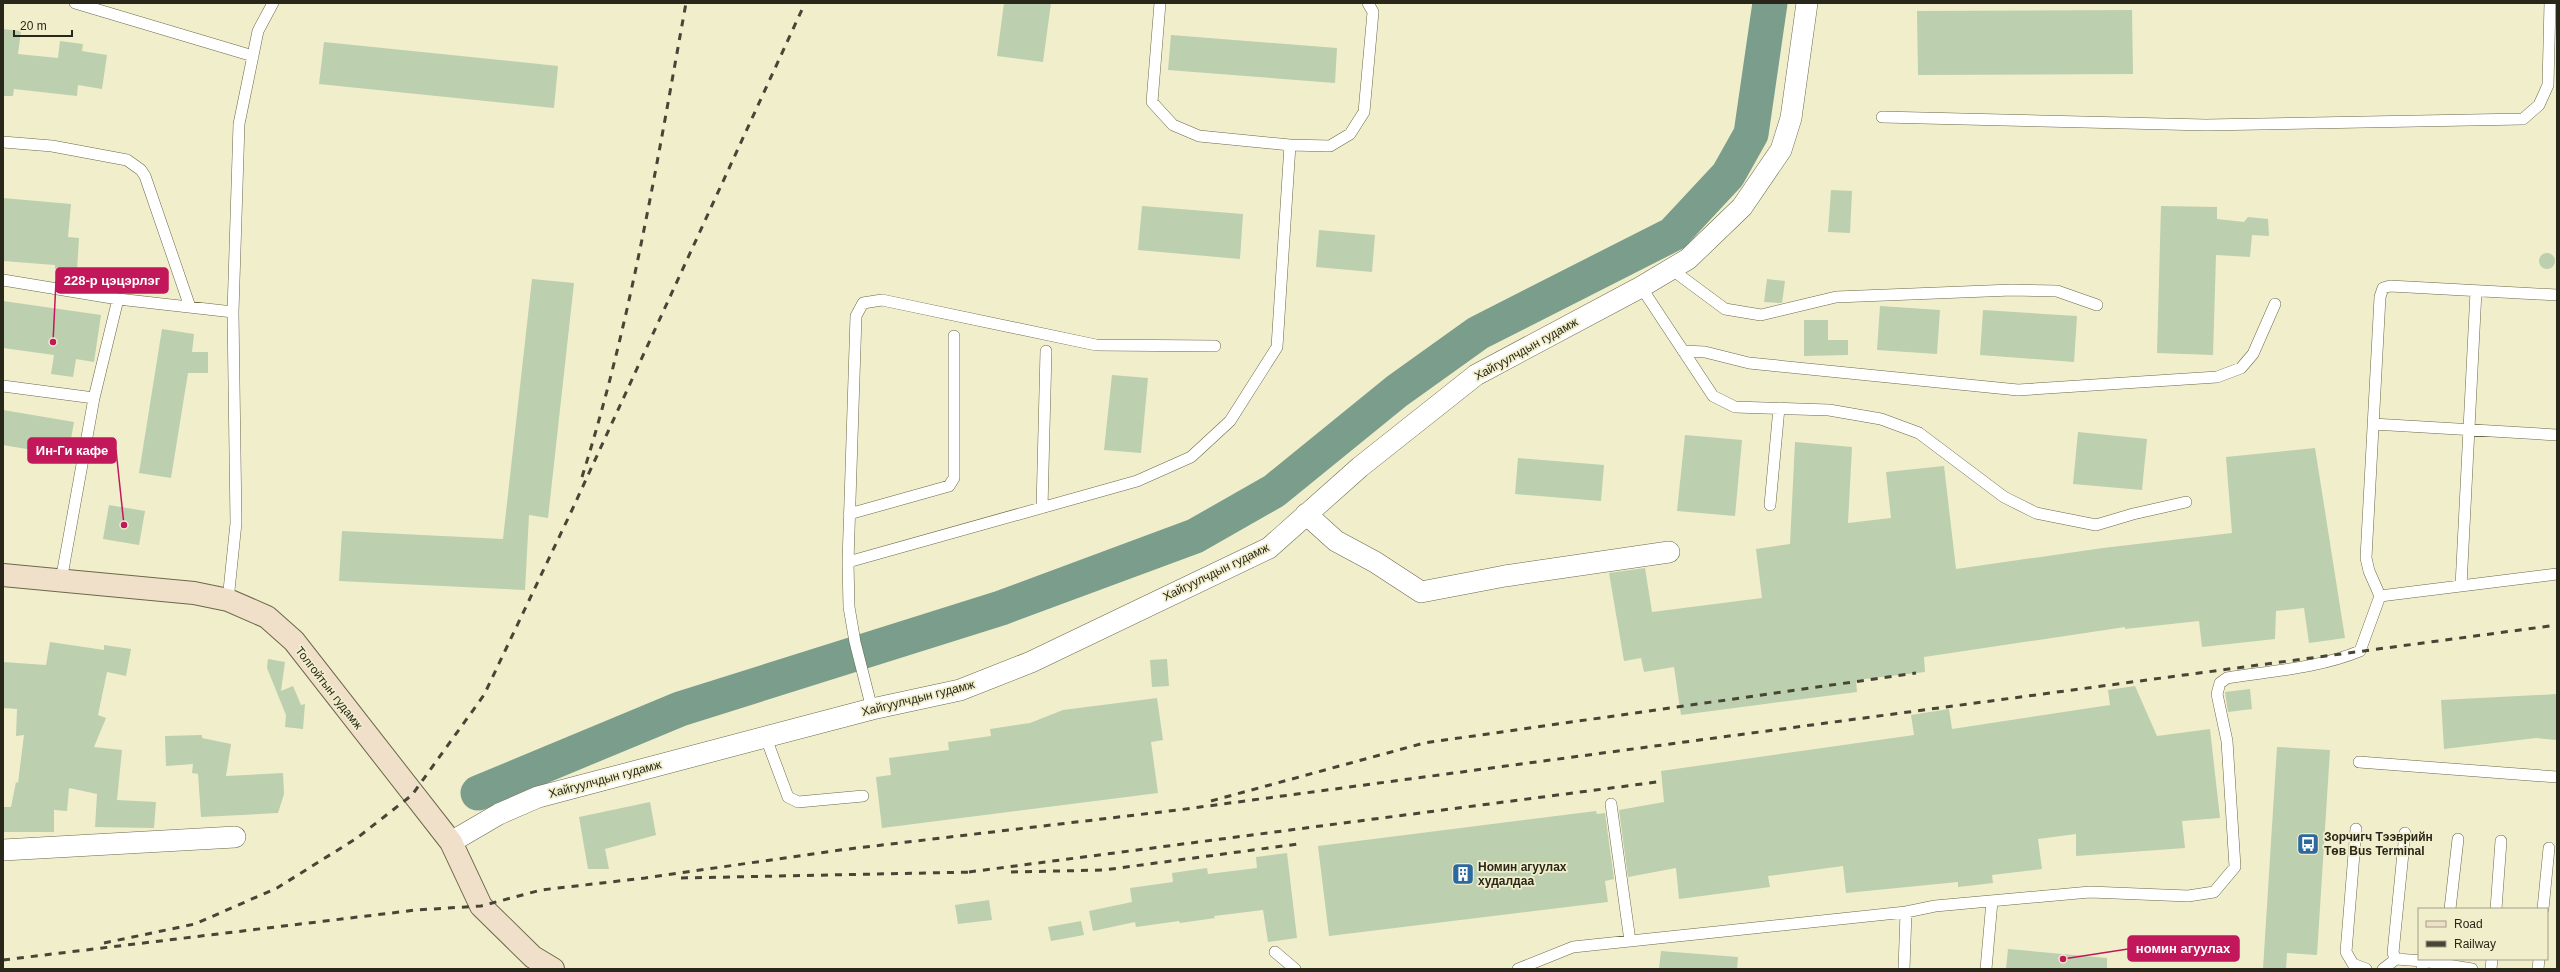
<svg xmlns="http://www.w3.org/2000/svg" width="2560" height="972" viewBox="0 0 2560 972" font-family="Arial,sans-serif">
  <style>
    .lines { fill: none; stroke-linecap: round; stroke-linejoin: round }
    .river { stroke: #7a9e8b; stroke-width: 35 }
    .building { fill: #bccfaf }
    .service-casing { stroke: #6b6849; stroke-width: 12 }
    .minor-casing { stroke: #6b6849; stroke-width: 22 }
    .secondary-casing { stroke: #6b6849; stroke-width: 24 }
    .service { stroke: #fff; stroke-width: 11 }
    .minor { stroke: #fff; stroke-width: 21 }
    .secondary { stroke: #f0e0ca; stroke-width: 22 }
    .rail { stroke: #474535; stroke-width: 3; stroke-dasharray: 7 7; stroke-linecap: butt }
    .labels { text-anchor: middle; stroke-width: 3.5; stroke-linejoin: round; paint-order: stroke }
    .street-label { font-size: 12px; fill: #29271a; stroke: #f1eecc }
    .poi-label { font-size: 12px; font-weight: bold; fill: #29271a; stroke: #f1eecc; text-anchor: start }
    .leader { fill: none; stroke: #c2185b; stroke-width: 1.5 }
    .callout-dot { fill: #c2185b; stroke: #f1eecc; stroke-width: 1.5 }
    .callout { fill: #c2185b; stroke: #c2185b; stroke-width: 1.5 }
    .callout-label { font-size: 13px; text-anchor: middle; font-weight: bold; fill: #fff }
  </style>
  <rect width="100%" height="100%" fill="#f1eecc"/>
  <g class="lines">
    <!-- river -->
    <path class="river" d="M478,793L680,709L1001,608L1195,536L1274,491L1397,391L1478,333L1673,234L1728,175L1751,134L1770,3"/>
  </g>
  <!-- building -->
  <path class="building" d="M1004,3H1051L1043,62L997,56Z
    M2132,10L2133,74L1918,75L1917,11Z
    M3,29L21,31L18,54L58,58L60,41L83,44L82,51L107,55L102,89L78,85L77,96L14,89L13,96H3Z
    M1171,35L1337,48L1335,83L1168,70Z
    M324,42L558,66L554,108L319,84Z
    M1831,190L1852,191L1850,233L1828,232Z
    M3,198L71,204L68,237L79,238L77,270L55,269V265L3,261Z
    M1142,206L1243,214L1240,259L1138,250Z
    M2161,206L2217,207V219L2244,222L2248,217L2268,219L2269,236L2252,235L2250,257L2216,255L2213,355L2157,353Z
    M1319,230L1375,235L1372,272L1316,267Z
    M2539 261a8 8 0 1 1 16 0a8 8 0 1 1-16 0Z
    M532,279L574,283L548,518L529,515L525,590L339,581L342,531L503,539Z
    M1767,279L1785,281L1782,303L1764,302Z
    M3,301L101,315L94,362L76,359L73,377L51,374L54,355L3,348Z
    M1880,306L1940,310L1937,354L1877,350Z
    M1983,310L2077,316L2074,362L1980,355Z
    M1804,320H1828V340H1848V355L1804,356Z
    M162,329L194,334L192,352H208V373H188L171,478L139,473Z
    M1112,375L1148,378L1141,453L1104,450Z
    M3,410L74,422L68,456L3,445Z
    M2078,432L2147,439L2142,490L2073,484Z
    M1685,435L1742,440L1735,516L1677,511Z
    M1795,442L1852,447L1848,523L1891,518L1886,472L1944,466L1956,569L2103,548L2232,533L2226,457L2315,448L2345,638L2309,643L2304,608L2276,611L2275,639L2202,647L2199,621L2125,629V627L1924,657L1925,672L1856,680L1857,692L1681,715L1674,667L1644,672L1641,658L1624,661L1609,573L1645,568L1652,612L1762,598L1756,549L1790,544Z
    M1518,458L1604,465L1601,501L1515,494Z
    M109,505L145,511L139,545L103,539Z
    M50,642L104,650V645L131,649L126,676L107,672L98,715L106,718L94,747L122,750L117,800L156,802L154,828L95,827L97,794L69,788L67,811L54,810V832H3V807H11L16,782L18,783L24,735L16,736L17,709L3,708V662L46,665Z
    M268,659L285,662L281,691L293,686L301,705L305,704L303,729L285,727L286,715L267,668Z
    M1167,659L1169,686L1152,687L1150,660Z
    M2135,686L2157,736L2210,729L2220,818L2182,821L2185,848L2076,856V834L2038,839L2042,869L1992,875L1993,883L1958,887V882L1846,893L1843,866L1768,876L1770,887L1679,899L1676,868L1628,877L1619,810L1664,802L1661,771L1914,735L1911,715L1949,709L1952,729L2110,705L2108,690Z
    M2250,689L2252,709L2228,712L2225,692Z
    M2557,694V740L2536,738L2444,749L2441,700Z
    M1157,698L1163,740L1151,742L1158,793L882,828L876,777L891,775L889,758L949,750L948,742L991,736L990,729L1030,723L1063,710Z
    M202,735V738L231,744L226,776L283,773L284,794L278,813L201,817L198,774L192,773L193,764L166,766L165,736Z
    M2277,747L2330,750L2317,955L2287,953L2286,969H2263Z
    M650,802L656,835L605,849L609,869H588L579,817Z
    M1596,811L1597,814L1605,813L1614,879L1605,881L1608,902L1329,936L1318,846Z
    M1287,853L1297,938L1268,942L1263,910L1214,916L1215,918L1180,923L1179,921L1136,927L1135,922L1093,931L1089,911L1132,902L1130,888L1173,882L1172,873L1207,868L1208,874L1257,868L1256,857Z
    M989,900L992,920L958,924L955,905Z
    M1081,921L1084,935L1051,941L1048,927Z
    M2008,949L2107,958V969H2006Z
    M1661,951L1738,957L1737,969H1659Z"/>
  <g class="lines">
    <!-- service casing -->
    <g class="service-casing">
      <path id="service" d="M75,3L253,56
        M1160,3L1152,102L1173,125L1199,136L1290,145L1330,146L1350,134L1364,112L1373,12L1368,3
        M1882,117L2206,125L2523,119L2539,105L2548,85L2550,3
        M3,142L52,146L127,160L141,170L145,176L190,307
        M1671,269L1725,309L1761,315L1836,297L2012,290L2057,291L2097,305
        M3,280L118,299
        M1641,287L1713,396L1735,407L1829,410L1881,419L1919,433L2004,497L2036,513L2096,525L2133,514L2186,502
        M233,312L239,124L258,31L273,3
        M1683,351L1705,352L1749,363L2018,390L2217,377L2241,368L2253,354L2275,304
        M3,386L94,398
        M2373,424L2557,435
        M1770,505L1779,408
        M1042,508L1046,351
        M849,514L949,486L954,478V336
        M848,562L1137,481L1191,457L1230,421L1277,347L1290,145
        M61,581L94,398L118,299L233,312L236,523L228,600
        M2461,586L2476,291
        M2380,596L2557,574
        M872,709L855,642L849,607L848,562L856,316L863,303L882,300L1096,345L1215,346
        M766,738L788,797L798,802L863,796
        M2359,762L2557,777
        M1611,804L1630,941
        M2356,829L2346,952L2353,964L2366,969
        M2405,833L2393,953L2396,959L2423,961L2422,969
        M2450,909L2458,839
        M2496,909L2501,841
        M2543,909L2549,848
        M1275,952L1295,969
        M2423,961L2472,969
        M1518,969L1573,947L1906,912L1935,906L2090,892L2188,896L2214,892L2235,867L2227,741L2217,694L2220,683L2227,678C2271,671 2319,668 2360,651L2380,596L2369,571L2366,558L2380,297L2383,288L2390,286L2557,295
        M1904,969L1906,912
        M1986,969L1992,901
        M2383,969L2396,959
        M2491,969L2492,959
        M2538,969L2539,959"/>
    </g>
    <!-- minor casing -->
    <g class="minor-casing">
      <path id="minor" d="M1306,514L1336,541L1375,562L1421,592L1505,576L1669,552
        M451,842L499,814L538,797L872,709L960,690L1031,662L1269,548L1360,467L1476,375L1641,287L1688,259L1742,207L1781,150L1791,118L1807,3
        M3,850L235,837"/>
    </g>
    <!-- secondary casing -->
    <g class="secondary-casing">
      <path id="secondary" d="M3,575L194,593L228,600L267,617L294,641L451,842L481,906L533,957L553,969"/>
    </g>
    <!-- service -->
    <use href="#service" class="service"/>
    <!-- minor -->
    <use href="#minor" class="minor"/>
    <!-- secondary -->
    <use href="#secondary" class="secondary"/>
    <!-- rail -->
    <path class="rail" d="M582,477C631,322 657,163 686,3
      M1211,801L1424,743L1916,673
      M969,872L1657,782
      M1011,872L1104,870L1298,844
      M681,878L975,872
      M104,943L195,924L277,888L357,838L412,795L484,695L572,510L805,3
      M3,960L416,910L481,906L541,890L645,878L840,850L1178,810L2557,625"/>
  </g>
  <!-- icons -->
  <defs>
    <g id="bus-square" transform="scale(1.15)"><rect x="-9" y="-9" width="18" height="18" rx="4" fill="#2c69a0" stroke="#f1eecc"/><path d="M-5-6H5V4H4V6H2V4H-2V6H-4V4H-5ZM-3.5-4V0h7V-4ZM-3.5 1.2v1.5H-2V1.2ZM2 1.2v1.5H3.5V1.2Z" fill="#fff"/></g>
    <g id="building-square" transform="scale(1.15)"><rect x="-9" y="-9" width="18" height="18" rx="4" fill="#2c69a0" stroke="#f1eecc"/><path d="M-4-6H4V6H1V3H-1V6H-4ZM-2.5-4.3h1.7v1.8h-1.7ZM.8-4.3h1.7v1.8H.8ZM-2.5-1h1.7V.8h-1.7ZM.8-1h1.7V.8H.8Z" fill="#fff"/></g>
  </defs>
  <g fill-rule="evenodd">
    <use href="#bus-square" x="2308" y="844"/>
    <use href="#building-square" x="1463" y="874"/>
  </g>
  <g class="labels">
    <!-- street labels -->
    <g class="street-label">
      <text transform="translate(1526 349) rotate(-29)" y="4">Хайгуулчдын гудамж</text>
      <text transform="translate(1216 572) rotate(-26)" y="4">Хайгуулчдын гудамж</text>
      <text transform="translate(329 688) rotate(52)" y="4">Толгойтын гудамж</text>
      <text transform="translate(918 698) rotate(-14)" y="4">Хайгуулчдын гудамж</text>
      <text transform="translate(605 779) rotate(-15)" y="4">Хайгуулчдын гудамж</text>
    </g>
    <!-- poi labels -->
    <g class="poi-label">
      <text x="2324" y="841">Зорчигч Тээврийн<tspan x="2324" dy="14">Төв Bus Terminal</tspan></text>
      <text x="1478" y="871">Номин агуулах<tspan x="1478" dy="14">худалдаа</tspan></text>
    </g>
  </g>
  <!-- callouts -->
  <path class="leader" d="M53 342L56 281M124 525L116 450M2063 959L2128 949"/>
  <g class="callout-dot">
    <circle cx="53" cy="342" r="4"/>
    <circle cx="124" cy="525" r="4"/>
    <circle cx="2063" cy="959" r="4"/>
  </g>
  <g class="callout">
    <rect x="56" y="268" width="112" height="25" rx="4"/>
    <rect x="28" y="438" width="88" height="25" rx="4"/>
    <rect x="2128" y="936" width="111" height="25" rx="4"/>
  </g>
  <g class="callout-label">
    <text x="112" y="285">228-р цэцэрлэг</text>
    <text x="72" y="455">Ин-Ги кафе</text>
    <text x="2183" y="953">номин агуулах</text>
  </g>
  <!-- border -->
  <rect width="2560" height="972" fill="none" stroke="#29271a" stroke-width="8"/>
  <!-- legend -->
  <rect x="2418" y="908" width="130" height="52" fill="#f1eecc" stroke="#a19e85"/>
  <rect x="2426" y="921" width="20" height="6" fill="#f0e0ca" stroke="#a19e85"/>
  <text x="2454" y="928" font-size="12" fill="#29271a">Road</text>
  <rect x="2426" y="941" width="20" height="6" fill="#474535" stroke="#a19e85"/>
  <text x="2454" y="948" font-size="12" fill="#29271a">Railway</text>
  <!-- scale -->
  <path d="M14 30v6h58v-6" fill="none" stroke="#29271a" stroke-width="2"/>
  <text x="20" y="30" font-size="12" fill="#29271a" stroke="#f1eecc" stroke-width="3" paint-order="stroke">20 m</text>
</svg>
